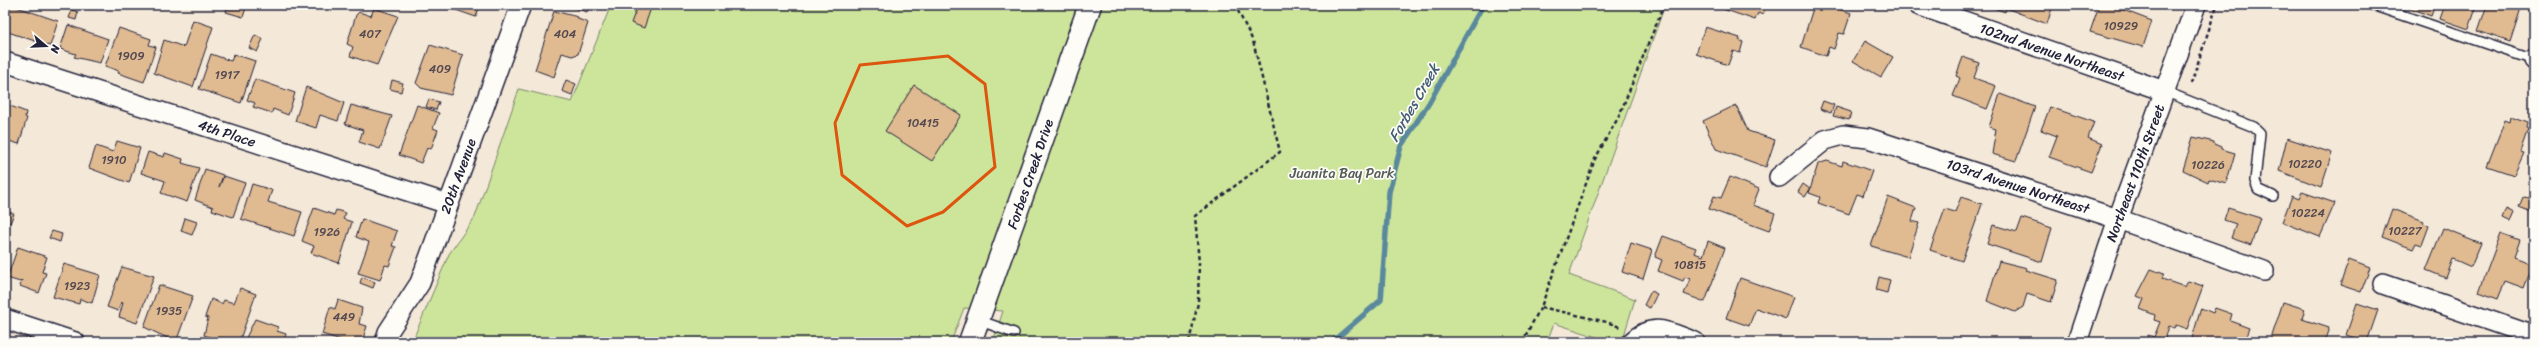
<svg xmlns="http://www.w3.org/2000/svg" width="2539" height="347" viewBox="0 0 2539 347" font-family="Sriracha,sans-serif">
  <style>
    .green { fill: #cde59b; stroke: #78846b }
    .lines { fill: none; stroke-linecap: round; stroke-linejoin: round }
    .stream { stroke: #5a899d; stroke-width: 5.5 }
    .building { fill: #e0ba91; stroke: #22223b }
    .lane-casing { stroke: #22223b; stroke-width: 12 }
    .street-casing { stroke: #22223b; stroke-width: 22 }
    .secondary-casing { stroke: #22223b; stroke-width: 25 }
    .path { stroke: #22223b; stroke-width: 2.5; stroke-dasharray: 4 3; stroke-linecap: butt }
    .lane { stroke: #fdfcf7; stroke-width: 9 }
    .street { stroke: #fdfcf7; stroke-width: 19 }
    .secondary { stroke: #fdfcf7; stroke-width: 22 }
    .marked { fill: none; stroke: #de560e; stroke-width: 3; stroke-linejoin: round }
    .labels { text-anchor: middle; stroke-width: 3.5; stroke-linejoin: round; paint-order: stroke }
    .number-label { font-size: 12px; fill: #524850 }
    .street-label { font-size: 14px; fill: #22223b; stroke: #fdfcf7 }
    .park-label { font-size: 14px; fill: #555c58; stroke: #fdfcf7 }
    .water-label { font-size: 15px; font-style: italic; fill: #435e74; stroke: #fdfcf7 }
  </style>
  <rect width="100%" height="100%" fill="#f4e8d8"/>
  <filter id="ink" filterUnits="userSpaceOnUse"><feTurbulence type="fractalNoise" baseFrequency=".025" numOctaves="2"/><feDisplacementMap in="SourceGraphic" scale="8" xChannelSelector="R" yChannelSelector="G"/><feConvolveMatrix kernelMatrix="1 2 1 2 8 2 1 2 1" color-interpolation-filters="sRGB"/></filter>
  <g filter="url(#ink)">
    <!-- green -->
    <path class="green" d="M611,5H1665L1569,275L1635,299L1622,342H1612L1554,323L1547,342H993L1003,311L964,308L951,342H412L449,254L475,217L519,89L572,102Z"/>
    <g class="lines">
      <!-- stream -->
      <path class="stream" d="M1332,342L1381,300L1389,192L1401,146L1429,103L1483,5"/>
    </g>
    <!-- building -->
    <path class="building" d="M11,5L58,21L50,46L5,31Z
      M228,5H247L243,17L226,12Z
      M451,5H480L476,17L450,8Z
      M567,5H590L587,12Z
      M638,5H652L644,28L631,23Z
      M1724,5H1766L1763,15L1758,13L1755,20L1723,9Z
      M1814,5H1826L1851,13L1844,34L1839,33L1834,49L1829,47L1826,56L1801,47Z
      M1995,5H2053L2047,24L2006,8L2005,12L1994,8Z
      M2099,5H2110L2152,21L2143,47L2090,32Z
      M2403,5H2435L2431,16Z
      M2445,5H2477L2469,29L2440,19Z
      M2487,5H2522L2510,42L2478,31Z
      M374,8L398,16L377,65L350,56L353,47L347,44L356,15L359,12L371,16Z
      M72,10L78,12L76,20L69,18Z
      M554,11L578,17V19L588,23L578,54L572,56L562,53L554,77L535,70Z
      M193,20L213,27L193,87L154,73L164,40L184,47Z
      M68,25L108,39L100,63L74,57L76,54L60,49Z
      M1705,27L1740,38L1739,40L1743,42L1740,53L1733,51L1728,65L1696,54Z
      M119,28L151,39L149,45L156,47L144,82L118,73L119,71L105,66Z
      M255,35L263,39L257,52L249,48Z
      M1865,41L1893,57L1881,77L1853,61Z
      M430,45L463,55L451,95L421,88L416,83Z
      M211,54L231,61L234,54L255,61L241,103L199,89Z
      M1963,57L1979,63L1974,78L1996,86L1987,109L1953,96L1960,78L1956,76Z
      M255,79L295,93L288,115L273,109L272,113L253,107L255,103L247,100Z
      M392,80L403,83L401,92L390,89Z
      M566,80L576,84L572,95L562,91Z
      M914,85L961,115L932,161L885,131Z
      M306,87L344,103L338,121L320,115L316,128L295,121Z
      M2000,94L2035,107L2016,161L1992,154L1996,129L1989,127Z
      M429,99L439,102L436,110L426,107Z
      M1823,101L1834,105L1831,113L1820,109Z
      M5,104L26,112L25,117L27,118L19,144L9,141L6,150Z
      M351,105L392,116L380,149L359,142L363,130L345,124Z
      M417,105L439,113L433,128L438,130L431,149L427,148L421,163L399,155Z
      M1736,105L1748,131L1775,140L1766,167L1716,149L1703,121Z
      M1836,107L1851,112L1849,120L1833,116Z
      M2050,107L2094,122L2088,138L2102,144L2091,172L2049,157L2057,136L2041,130Z
      M2511,117L2527,123L2526,128L2528,129L2520,152L2524,153L2514,175L2487,166L2505,120L2510,122Z
      M2193,137L2214,142V144L2221,147V149L2235,153L2226,184L2209,179L2208,182L2183,170Z
      M2287,138L2332,153L2321,187L2279,171Z
      M117,141L140,148L129,183L89,168L96,146L113,152Z
      M148,152L164,157L165,153L183,159L182,163L199,168L187,202L161,193L165,181L141,173Z
      M1827,161L1842,166L1843,161L1872,171L1863,196L1857,194L1849,214L1818,203L1820,197L1809,193L1818,164Z
      M205,169L223,175L219,187L224,176L245,183L233,217L212,210L213,207L195,200Z
      M1730,177L1759,189L1753,205L1775,213L1769,231L1709,209L1714,196L1721,198Z
      M252,184L272,190L268,202L302,212L294,236L241,219Z
      M1803,184L1810,189L1805,197L1798,192Z
      M2302,192L2335,203L2320,237L2282,222L2292,196L2299,199Z
      M2532,192L2534,193V213L2519,207L2523,197L2528,198Z
      M1888,197L1916,208L1912,221L1919,223L1908,257L1871,246Z
      M1961,197L1982,204L1962,261L1930,250L1945,209L1955,212Z
      M314,208L334,215L336,210L346,213L343,219L352,222L339,263L311,253L314,246L302,241Z
      M2228,208L2260,218L2251,245L2231,238L2236,224L2224,220Z
      M2507,208L2515,212L2511,221L2503,218Z
      M2392,209L2424,221L2423,223L2429,226L2422,245L2416,243L2413,249L2382,237Z
      M5,210L14,214L10,223L5,221Z
      M185,218L197,222L192,235L181,231Z
      M2022,218L2052,228L2042,262L1987,244L1993,225L2017,232Z
      M362,219L397,231L392,246L396,247L389,266L385,265L380,280L358,273L369,242L356,237Z
      M2443,228L2481,243L2471,267L2453,259L2446,278L2426,270Z
      M52,231L62,234L60,242L49,238Z
      M2501,233L2520,240L2514,257L2533,264L2524,288L2505,281L2498,299L2479,292Z
      M1663,236L1696,248L1694,253L1703,256L1708,241L1725,248L1705,302L1684,294L1690,279L1685,277L1683,281L1658,271L1662,260L1655,257Z
      M1631,243L1652,250L1643,279L1622,272Z
      M18,247L47,257L42,272L46,273L39,293L20,286L22,280L20,282L7,278Z
      M2349,260L2370,268L2361,292L2340,285Z
      M1999,261L2027,268L2026,270L2058,280L2051,302L2027,294L2023,307L2015,312L1987,301Z
      M64,264L100,275L92,303L80,299L79,304L53,297Z
      M122,267L154,276L137,323L119,317L123,303L121,302L118,311L107,307Z
      M2151,269L2164,274L2162,279L2185,287L2188,281L2203,286L2187,329L2176,325L2174,328L2169,326L2165,340L2166,342H2146L2148,335L2154,337L2160,322L2154,320L2155,315L2140,309L2144,299L2137,296Z
      M362,277L375,282L373,288L360,283Z
      M1879,277L1890,280L1887,293L1876,290Z
      M1740,278L1794,297L1786,319L1756,308L1749,326L1726,318Z
      M159,285L193,296L176,342L144,327Z
      M240,288L256,294L239,342H216L217,340L204,335L208,318L205,317L211,299L222,304L224,300L234,303Z
      M1651,291L1657,294L1650,308L1644,305Z
      M338,300L362,308L359,324L367,326L362,342H347L322,334L330,307L335,309Z
      M2283,302L2305,309L2302,319L2329,328L2324,342H2270Z
      M2357,303L2378,310L2367,342L2346,335Z
      M2201,308L2213,313L2215,308L2232,314L2230,321L2249,328L2244,342H2191Z
      M255,319L278,327L277,331L286,334L284,342H244Z"/>
    <g class="lines">
      <!-- lane casing -->
      <g class="lane-casing">
        <path id="lane" d="M2372,5L2534,60
          M2164,91L2254,127L2260,133L2255,181L2258,189L2273,196
          M978,320L1014,333"/>
      </g>
      <!-- street casing -->
      <g class="street-casing">
        <path id="street" d="M1918,5L2164,91
          M2534,60V59
          M5,62L448,204
          M1779,177L1825,140L1843,135L1868,138L2118,219L2264,271
          M2383,284L2534,336
          M5,319L75,342
          M385,342L388,332L420,283L521,5
          M1632,342C1653,321 1670,333 1695,342
          M2077,342L2118,219L2196,5"/>
      </g>
      <!-- secondary casing -->
      <g class="secondary-casing">
        <path id="secondary" d="M970,342L1090,5"/>
      </g>
      <!-- path -->
      <path class="path" d="M2191,84L2217,5
        M1541,307L1607,322L1622,328
        M1189,342L1198,303L1199,263L1195,216L1280,152L1253,41L1235,5
        M1522,342L1541,307L1595,159L1619,116L1664,5"/>
      <!-- lane -->
      <use href="#lane" class="lane"/>
      <!-- street -->
      <use href="#street" class="street"/>
      <!-- secondary -->
      <use href="#secondary" class="secondary"/>
    </g>
  </g>
  <!-- marked area -->
  <path class="marked" d="M948,56L985,84L995,167L943,212L907,226L842,175L835,123L860,65Z"/>
  <g class="labels">
    <!-- number labels -->
    <g class="number-label">
      <text x="2121" y="30">10929</text>
      <text x="370" y="38">407</text>
      <text x="565" y="38">404</text>
      <text x="131" y="60">1909</text>
      <text x="440" y="73">409</text>
      <text x="227" y="79">1917</text>
      <text x="923" y="127">10415</text>
      <text x="114" y="164">1910</text>
      <text x="2305" y="168">10220</text>
      <text x="2208" y="169">10226</text>
      <text x="2308" y="217">10224</text>
      <text x="2405" y="235">10227</text>
      <text x="327" y="236">1926</text>
      <text x="1690" y="269">10815</text>
      <text x="77" y="290">1923</text>
      <text x="169" y="315">1935</text>
      <text x="344" y="321">449</text>
    </g>
    <!-- street labels -->
    <g class="street-label">
      <text transform="translate(2052 52) rotate(19)" y="5">102nd Avenue Northeast</text>
      <text transform="translate(227 133) rotate(18)" y="5">4th Place</text>
      <text transform="translate(2135 173) rotate(-70)" y="5">Northeast 110th Street</text>
      <text transform="translate(1030 174) rotate(-71)" y="5">Forbes Creek Drive</text>
      <text transform="translate(458 176) rotate(-70)" y="5">20th Avenue</text>
      <text transform="translate(2018 186) rotate(18)" y="5">103rd Avenue Northeast</text>
    </g>
    <!-- park labels -->
    <g class="park-label">
      <text x="1342" y="178">Juanita Bay Park</text>
    </g>
    <!-- water labels -->
    <g class="water-label">
      <text transform="translate(1414 103) rotate(-60)" y="5">Forbes Creek</text>
    </g>
  </g>
  <!-- margin -->
  <rect width="2539" height="347" fill="none" stroke="#fdfcf7" stroke-width="20"/>
  <rect x="10" y="10" width="2519" height="327" fill="none" stroke="#22223b" stroke-width="1.5" filter="url(#ink)"/>
  <!-- north arrow -->
  <g transform="translate(46 46) rotate(109)" stroke="#fdfcf7" stroke-width="3" paint-order="stroke">
  <path d="M0-3L7 15L0 10L-7 15Z" fill="#22223b"/>
  <text y="-6" font-size="11" font-weight="bold" text-anchor="middle" fill="#22223b">N</text>
  </g>
</svg>
